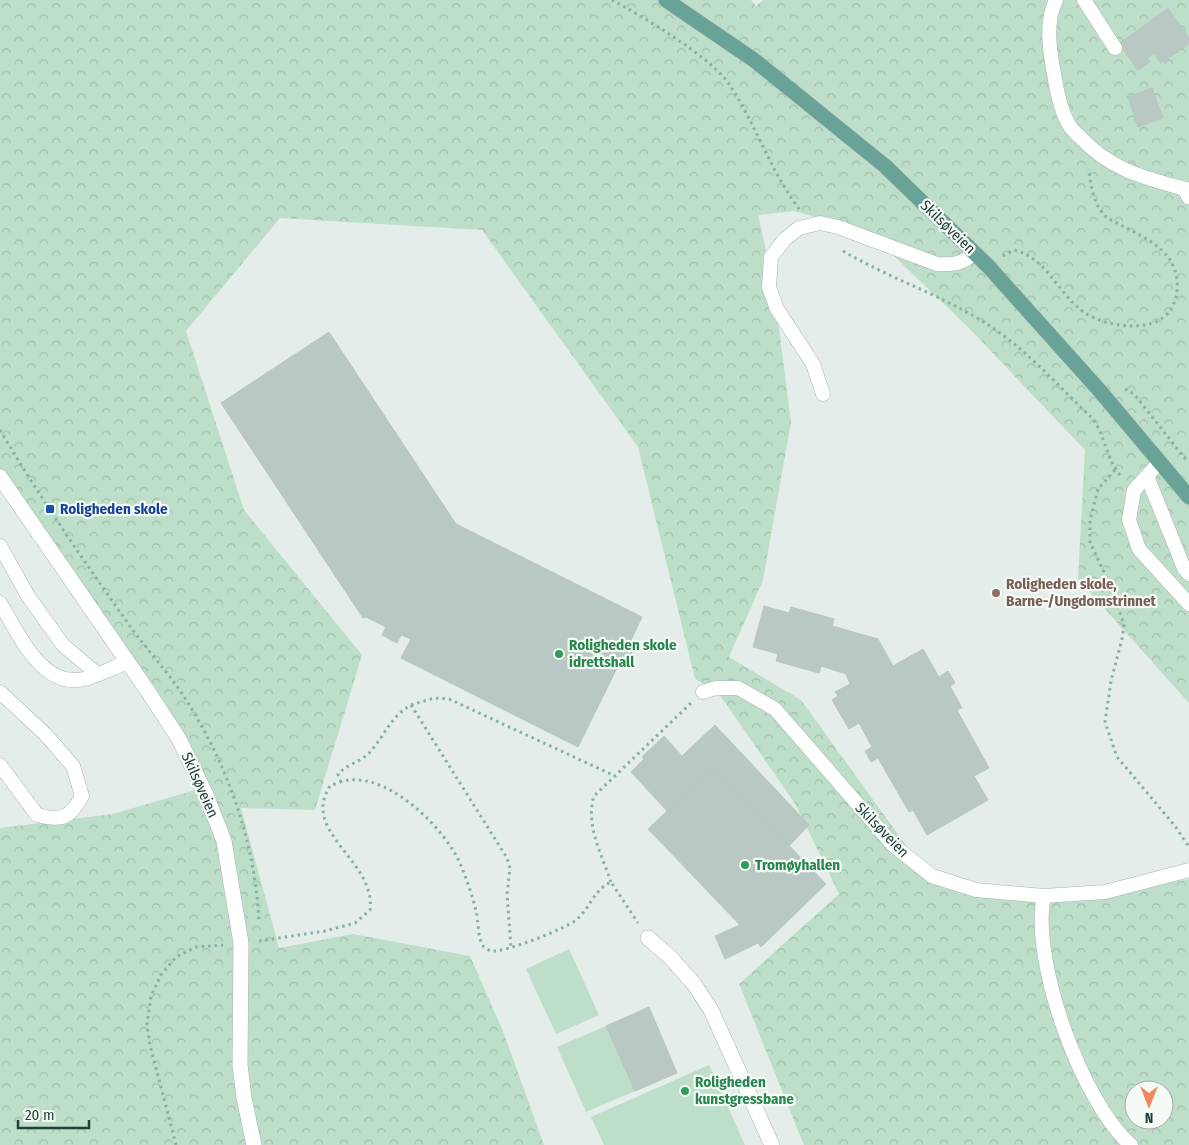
<svg xmlns="http://www.w3.org/2000/svg" width="1189" height="1145" viewBox="0 0 1189 1145" font-family="'Fira Sans Condensed',sans-serif">
  <style>
    .forest { fill: url(#forest-crowns); fill-rule: evenodd }
    .pitch { fill: #bddec8 }
    .building { fill: #b9c8c3; stroke: #b6c7c1 }
    .lines { fill: none; stroke-linecap: round; stroke-linejoin: round }
    .lane-casing { stroke: #a6b5b1; stroke-width: 15 }
    .street-casing { stroke: #a6b5b1; stroke-width: 16 }
    .primary-casing { stroke: #c1c9c8; stroke-width: 16 }
    .path { stroke: #85b0a5; stroke-width: 3; stroke-dasharray: 2.5 4; stroke-linecap: butt }
    .lane { stroke: #fff; stroke-width: 14 }
    .street { stroke: #fff; stroke-width: 15 }
    .primary { stroke: #69a296; stroke-width: 15 }
    .transit-dot { fill: #1a4fb4; stroke: #f5faf7; stroke-width: 2 }
    .education-dot { fill: #8d6e63; stroke: #f5faf7; stroke-width: 2 }
    .leisure-dot { fill: #2e9e5b; stroke: #f5faf7; stroke-width: 2 }
    .labels { text-anchor: middle; stroke-width: 4.5; stroke-linejoin: round; paint-order: stroke }
    .street-label { font-size: 15px; fill: #233f39; stroke: #f5faf7 }
    .transit-label { font-size: 15px; font-weight: bold; fill: #164399; stroke: #f5faf7; text-anchor: start }
    .education-label { font-size: 15px; font-weight: bold; fill: #785e54; stroke: #f5faf7; text-anchor: start }
    .leisure-label { font-size: 15px; font-weight: bold; fill: #27864d; stroke: #f5faf7; text-anchor: start }
  </style>
  <defs>
    <pattern id="forest-crowns" width="20" height="18" patternUnits="userSpaceOnUse" patternTransform="scale(1.25)"><rect width="20" height="18" fill="#bddec8"/><path d="M2 6a3 3 0 1 1 6 0M12 15a3 3 0 1 1 6 0" fill="none" stroke="#a2c0ad"/></pattern>
  </defs>
  <rect width="100%" height="100%" fill="#e4edea"/>
  <!-- forest -->
  <path class="forest" d="M0,0H751L756,6L763,0H1189V703L1078,579L1085,450L970,329L869,232L794,211L758,215L773,282L791,422L763,580L729,657L801,700L931,880L1069,902L1189,879V1145H804L739,984L839,894L796,805L717,691L695,679L638,447L482,230L280,218L186,331L244,510L362,655L315,810L241,808L279,948L353,934L470,956L503,1031L544,1145H0V828L113,814L209,786L0,477ZM1134,1090H1164V1120H1134Z"/>
  <!-- pitch -->
  <path class="pitch" d="M569,949L599,1015L556,1034L526,969Z
    M606,1026L635,1091L586,1112L557,1047Z
    M709,1065L745,1145H604L591,1117Z"/>
  <!-- building -->
  <path class="building" d="M1168,8L1189,38V44L1161,63L1154,54L1147,58L1150,62L1138,70L1119,44Z
    M1152,88L1163,118L1138,127L1128,97Z
    M329,332L456,524L642,617L629,644L635,647L624,669L618,666L578,747L401,658L411,639L401,635L397,643L382,635L386,627L366,617L363,618L221,403Z
    M764,606L789,613L791,607L834,619L832,626L878,639L893,666L923,649L939,677L948,671L955,683L950,686L962,708L957,710L989,768L974,776L988,800L927,835L913,810L909,812L878,758L871,762L865,751L872,747L859,723L849,729L832,700L838,696L835,692L850,684L846,674L821,666L819,673L776,661L778,654L753,647Z
    M715,725L809,825L789,846L714,767L667,811L631,772L644,759L642,757L664,736L682,756Z
    M714,767L826,884L761,947L758,943L725,959L715,936L740,925L648,829Z
    M649,1007L677,1073L635,1091L606,1026Z"/>
  <g class="lines">
    <!-- lane casing -->
    <g class="lane-casing">
      <path id="lane" d="M1056,0C1046,20 1049,46 1053,68C1056,86 1059,106 1068,123C1070,128 1076,133 1080,137C1111,170 1142,177 1185,189
        M1084,0L1115,48
        M823,394L813,364L777,309L769,287L771,257L785,239L799,228L820,223L838,227L937,264C953,265 962,264 975,253
        M1160,462L1134,490L1129,520L1139,549L1189,604
        M1147,476L1184,568L1189,574
        M0,546L28,596L63,645L96,673
        M0,603C18,632 41,689 84,679C95,677 116,666 128,662
        M0,692L46,735L73,766L82,796C70,819 61,821 37,815L0,765
        M703,692L716,688H738L775,709L893,845L932,876L976,890L1044,896L1105,892L1189,870
        M1044,896C1030,959 1082,1103 1131,1145"/>
    </g>
    <!-- street casing -->
    <g class="street-casing">
      <path id="street" d="M1185,189L1189,197
        M0,477L147,690L179,739L206,795L224,841L241,943L240,1065L244,1098L254,1145
        M648,938L670,957L694,984L711,1010L772,1145"/>
    </g>
    <!-- primary casing -->
    <g class="primary-casing">
      <path id="primary" d="M666,0L754,60L885,166L988,266L1100,391L1189,497"/>
    </g>
    <!-- path -->
    <path class="path" d="M612,0C642,16 711,57 729,84C756,124 770,171 800,210
      M843,251C891,279 944,296 990,326C1028,351 1059,387 1092,418C1106,436 1106,461 1122,477
      M1003,256L1014,250C1045,257 1057,291 1081,310C1095,321 1113,325 1130,326C1145,326 1158,324 1168,313C1177,303 1179,287 1176,274C1170,248 1143,237 1121,225C1116,222 1109,220 1105,216C1094,205 1090,184 1089,169
      M1125,389L1134,394L1187,461
      M0,430C40,498 86,564 132,629C148,651 167,671 183,695C227,763 255,840 259,922
      M1115,470L1098,489L1090,520V542L1114,594L1124,625L1122,639L1111,681L1105,722L1117,757L1175,826L1189,847
      M411,705L434,698L449,699L615,776
      M341,782L338,774C347,764 361,762 370,752C386,734 389,718 411,705L507,858L510,868L507,894L511,948
      M611,882C602,855 585,825 594,796L691,703
      M259,941L325,931L355,923L370,910C376,860 300,833 330,786C335,784 342,781 348,780C392,775 447,830 462,868C467,881 473,897 476,911C479,921 477,939 484,947C486,949 489,950 491,951C504,953 565,929 576,920C590,909 593,890 611,882L638,923
      M176,1145L150,1045L147,1025L151,996L161,975L176,957L196,947L223,945"/>
    <!-- lane -->
    <use href="#lane" class="lane"/>
    <!-- street -->
    <use href="#street" class="street"/>
    <!-- primary -->
    <use href="#primary" class="primary"/>
  </g>
  <!-- markers -->
  <rect class="transit-dot" x="45" y="504" width="10" height="10" rx="2.5"/>
  <circle class="education-dot" cx="996" cy="593" r="5"/>
  <g class="leisure-dot">
    <circle cx="559" cy="654" r="5"/>
    <circle cx="745" cy="865" r="5"/>
    <circle cx="685" cy="1091" r="5"/>
  </g>
  <g class="labels">
    <!-- street labels -->
    <g class="street-label">
      <text transform="translate(948 227) rotate(44)" y="5">Skilsøveien</text>
      <text transform="translate(200 785) rotate(66)" y="5">Skilsøveien</text>
      <text transform="translate(882 830) rotate(46)" y="5">Skilsøveien</text>
    </g>
    <!-- transit labels -->
    <g class="transit-label">
      <text x="60" y="514">Roligheden skole</text>
    </g>
    <!-- education labels -->
    <g class="education-label">
      <text x="1006" y="589">Roligheden skole,<tspan x="1006" dy="17">Barne-/Ungdomstrinnet</tspan></text>
    </g>
    <!-- leisure labels -->
    <g class="leisure-label">
      <text x="569" y="650">Roligheden skole<tspan x="569" dy="17">idrettshall</tspan></text>
      <text x="755" y="870">Tromøyhallen</text>
      <text x="695" y="1087">Roligheden<tspan x="695" dy="17">kunstgressbane</tspan></text>
    </g>
  </g>
  <!-- north arrow -->
  <g transform="translate(1149 1105) rotate(180)"><circle r="24" fill="#f5faf7" stroke="#a1afab"/>
  <path d="M0-4L9 19L0 12L-9 19Z" fill="#f0895f"/>
  <text y="-8" font-size="14" font-weight="bold" text-anchor="middle" fill="#233f39">N</text>
  </g>
  <!-- scale -->
  <path d="M18 1120v8h71v-8" fill="none" stroke="#233f39" stroke-width="2.5"/>
  <text x="25" y="1120" font-size="15" fill="#233f39" stroke="#f5faf7" stroke-width="4" paint-order="stroke">20 m</text>
</svg>
